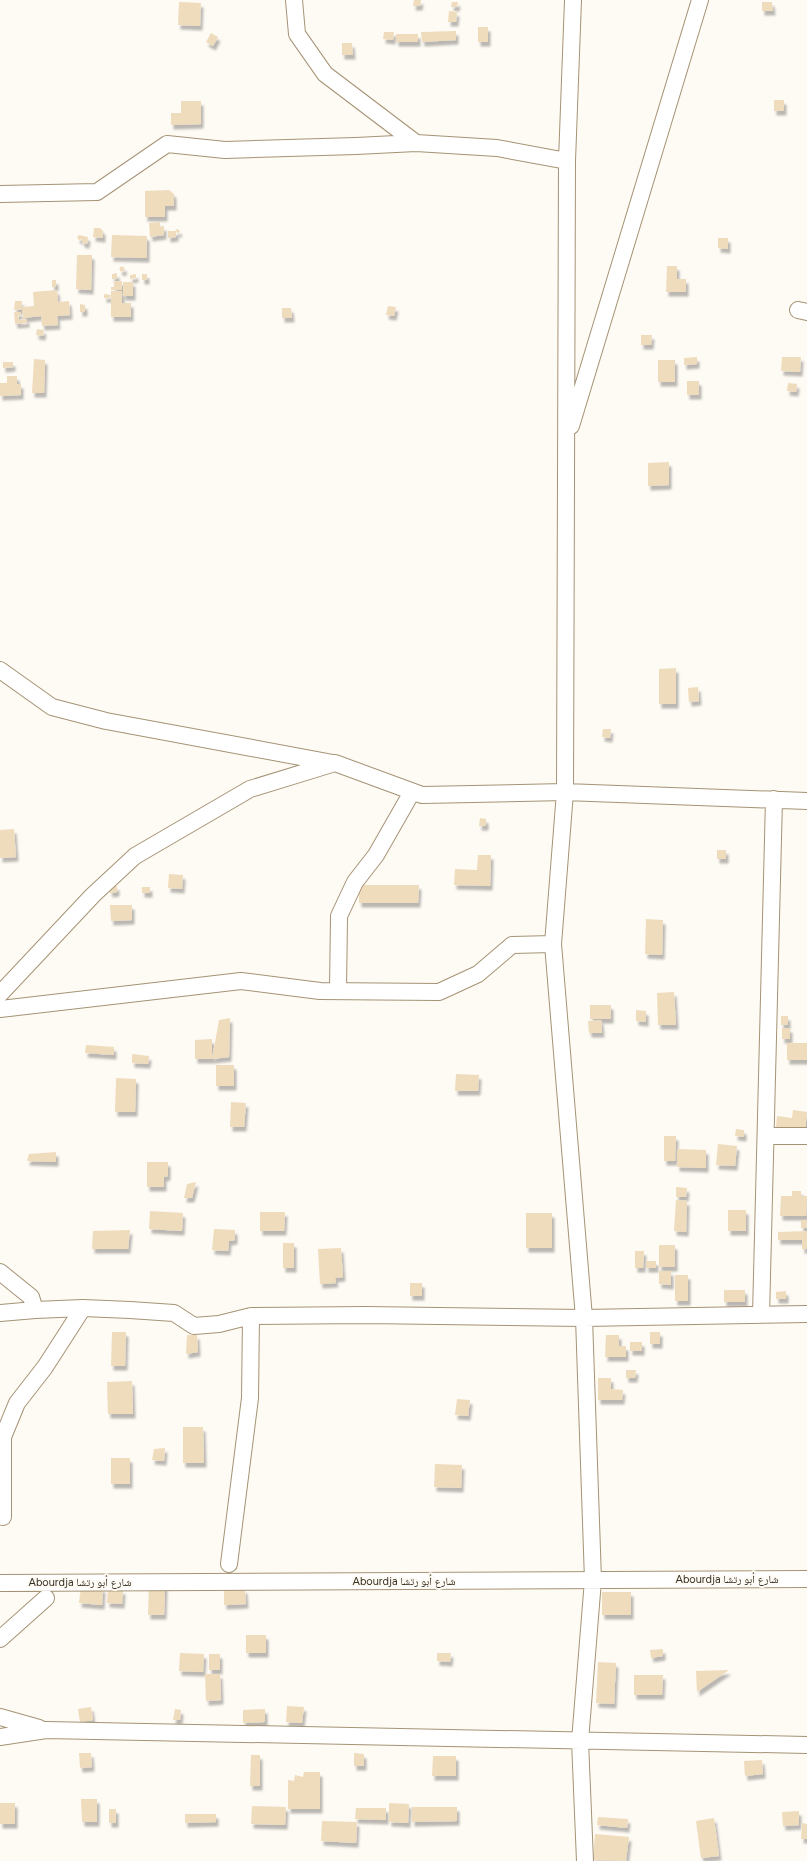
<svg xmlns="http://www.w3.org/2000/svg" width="807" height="1861" viewBox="0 0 807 1861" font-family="Figtree,'Noto Naskh Arabic',sans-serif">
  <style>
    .building { fill: #efdcbc; filter: url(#shadow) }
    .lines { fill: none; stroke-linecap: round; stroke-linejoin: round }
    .minor-casing { stroke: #a59375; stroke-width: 18 }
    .minor { stroke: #fff; stroke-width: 16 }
    .labels { text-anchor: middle; stroke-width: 4; stroke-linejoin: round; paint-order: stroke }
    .street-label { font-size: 11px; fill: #373024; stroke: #fefaf4 }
  </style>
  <defs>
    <filter id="shadow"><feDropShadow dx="2.5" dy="4.5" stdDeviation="1" flood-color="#0004"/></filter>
  </defs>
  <rect width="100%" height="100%" fill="#fefaf4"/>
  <!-- building -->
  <path class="building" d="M414,0H421L420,6H413Z
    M179,2L201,3L200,26L178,25Z
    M452,2H458L457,7H451Z
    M762,2H772L773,11H762Z
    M449,11L457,12L456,22H448Z
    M478,27H488V42H478Z
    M456,31V40L422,42L421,32Z
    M384,32H394L393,40L383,39Z
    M211,33L218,37L213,46L206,42Z
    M396,34H418V42H396Z
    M342,43H352L353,55H342Z
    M774,100H784V111H774Z
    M181,101H201V124L171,125V113H181Z
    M169,190L174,194V206H165V217H145V191Z
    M160,222V227L164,226V235L150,237L149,223Z
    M94,228H100L103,231V238L93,237Z
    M177,229L180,231L178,234L176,231V237L168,238V231H175Z
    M79,235L88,237L87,244L82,243V239L79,240L77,238Z
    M112,235L147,236V258L111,257Z
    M718,238H728V249L718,248Z
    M77,255H92L91,290L76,289Z
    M667,266H677V279H686V292H666Z
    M119.5 269a2.5 2.5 0 1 1 5 0a2.5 2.5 0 1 1-5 0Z
    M117,273V279H112V274Z
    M136,274V278L130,279V275Z
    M142,274H147V280H142Z
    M52,280H56V287H52Z
    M114,281H122V287H114Z
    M123,282H133V296H123Z
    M111,287H122V290H111Z
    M57,290L58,302L69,301L70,315L57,316L58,325L42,326L41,316L23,318L22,307L34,306L33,292Z
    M111,291H122V303H131V317H111Z
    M104,294L111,295L110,298H104Z
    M15,301H22L21,310H14Z
    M80,304L85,305V312H80Z
    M388,306L396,307L394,316L386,315Z
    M282,308H291L292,318H282Z
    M14,312H21V315H18L19,320L27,319V323L15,324Z
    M37,329L44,330L43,336L36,335Z
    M641,335H652L651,345H641Z
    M697,357V364L684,365V358Z
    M782,357H801L800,372L781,371Z
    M34,359L45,360L44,393H32Z
    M658,360H675V382H658Z
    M3,362H13V367L3,368Z
    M7,376H17V384H21V395L0,396V383H7Z
    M687,381H699V395H687Z
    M788,383L797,384L796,392L787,391Z
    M669,462V485L648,486V463Z
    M676,668V704H659V669Z
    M698,687L699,701L689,702L688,688Z
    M603,729H611L610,738L602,737Z
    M480,818L486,819V826H479Z
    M14,829L16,857L0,858V830Z
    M717,850H726V859H717Z
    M478,855H491L490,886L454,885L455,869L477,870Z
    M169,874L183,875L182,889L168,888Z
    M359,885H419L418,903H359Z
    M109,886H117V892L110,893Z
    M142,887H150V893H142Z
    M110,905H132V920L111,921Z
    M646,919L663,920L662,955L645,954Z
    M674,992L676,1025H658L657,993Z
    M590,1005H611V1019H590Z
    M636,1010L646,1011V1022L636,1021Z
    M781,1016H788V1025H781Z
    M230,1018L229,1057L212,1059H195V1040L212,1039V1059L219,1020Z
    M601,1020L602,1033H589L588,1021Z
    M782,1028H790V1039H782Z
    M787,1043H807V1060H787Z
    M86,1045L114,1047V1055L85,1053Z
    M132,1054L149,1056L148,1064L132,1063Z
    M216,1065H234V1086H216Z
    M456,1074L479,1075L478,1091H455Z
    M116,1078L136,1079L135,1112H115Z
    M231,1102L246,1103L244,1127H230Z
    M793,1110L807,1112L805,1131L776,1127L777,1116L792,1118Z
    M736,1129L744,1130V1137L735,1136Z
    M664,1136H676L675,1161H664Z
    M718,1144L737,1146L735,1166L716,1165Z
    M677,1149L706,1150V1168L677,1167Z
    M56,1152V1162L27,1161L29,1154Z
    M147,1162H168V1176L164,1177V1187H147Z
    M196,1182L192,1198H184L187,1184Z
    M676,1187L687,1188L686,1197H676Z
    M792,1191H801V1196H807L806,1216H780L781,1196H792Z
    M676,1200L687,1201L686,1232L674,1231Z
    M728,1210H746V1231H728Z
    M150,1211L183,1213L182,1231L149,1229Z
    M260,1212H285L284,1231H260Z
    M526,1213H552V1248H526Z
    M801,1220H807V1228H801Z
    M214,1229L235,1230V1240L229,1241L228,1251L212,1250Z
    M130,1230L128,1249H92L93,1231Z
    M807,1231V1249H802V1240H778V1232Z
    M283,1243H294V1268H283Z
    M659,1245H675V1267H659Z
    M341,1248L343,1277L335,1278L336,1283L320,1284L318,1249Z
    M635,1251H644L643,1268H635Z
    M646,1261H656V1268H646Z
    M659,1271H671V1285L659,1284Z
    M675,1275H688V1301H675Z
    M410,1283H422V1296H410Z
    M724,1290H745V1302H724Z
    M786,1291V1299H776V1292Z
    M112,1332H126L125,1366H111Z
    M650,1332H660V1344H650Z
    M187,1335H197L198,1352L186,1354Z
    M606,1335H619V1346H626V1357H605Z
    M630,1342H642V1351H630Z
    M626,1370H636L635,1378H626Z
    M598,1378H611V1389L623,1390L622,1400H598Z
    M132,1381L133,1414H108L107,1382Z
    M457,1399L470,1400L468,1416L455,1415Z
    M183,1427H203L204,1463H183Z
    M165,1448L164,1461L152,1460L154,1449Z
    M111,1458H130V1484H111Z
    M435,1464L462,1465L461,1488L434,1487Z
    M149,1584L165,1585L164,1615H148Z
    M81,1587L103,1588L102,1605L79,1603Z
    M108,1589L123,1590L122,1604L107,1603Z
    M245,1589L246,1604L224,1605V1590Z
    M602,1592H631V1615H602Z
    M246,1635H266V1653H246Z
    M663,1649V1656L651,1658L650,1650Z
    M180,1653L204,1654L203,1672L179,1671Z
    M437,1653H451L450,1662L437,1661Z
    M209,1654H220V1670H209Z
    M598,1662L616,1663L614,1704L596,1703Z
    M729,1670L697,1692L696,1671Z
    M205,1674H220L221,1700L206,1701Z
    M634,1675H663L662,1695H634Z
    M287,1706L304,1707L302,1723L286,1722Z
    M91,1707L93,1720L80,1722L78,1709Z
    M175,1709L181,1710L180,1720H173Z
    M265,1709V1722L243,1723V1710Z
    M79,1753H91L92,1767L80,1768Z
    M354,1753L364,1754V1766H354Z
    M251,1755H260V1786H250Z
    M433,1756H456V1776H432Z
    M762,1760L763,1774L745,1776L744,1761Z
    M304,1772H320V1809H288V1780L294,1781L295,1775L303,1777Z
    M81,1799H97V1822H82Z
    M0,1803H15V1824H0Z
    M389,1803L409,1804L408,1823L389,1822Z
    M252,1806L286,1807L285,1825L251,1824Z
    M412,1807H457V1821L412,1822Z
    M356,1808H386V1820L355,1819Z
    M109,1809H116V1823H109Z
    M799,1811V1825L783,1826L782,1812Z
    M185,1814H216V1822L185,1823Z
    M598,1817L628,1819L627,1828L597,1825Z
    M714,1818L719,1856L701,1858L696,1821Z
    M322,1821L357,1822L356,1843L321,1841Z
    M802,1823L807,1824V1839H801Z
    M595,1834L629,1837L626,1861L593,1860Z"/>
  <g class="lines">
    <!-- minor casing -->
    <g class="minor-casing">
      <path id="minor" d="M294,0L297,34L325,74L416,143L497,148L567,161
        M573,0L567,161L565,792L553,944L584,1318L593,1580L580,1741L585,1861
        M0,194L97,192L167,144L225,150L356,146L416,143
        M798,310L807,312
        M571,426L700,0
        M0,670L52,707L106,721L333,763
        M338,991L339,916L355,882L376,855L412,792
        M0,994L93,895L135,856L250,789L335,763L422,795L565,792L807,801
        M0,1009L241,981L320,991L439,992L478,974L512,945L553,944
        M766,1136H807
        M0,1272L31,1297L35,1310
        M0,1313L35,1310L83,1308L130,1310L174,1313L194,1326L219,1324L251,1316
        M761,1315L774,799
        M3,1517V1437L17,1403L45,1367L83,1308
        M229,1564L250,1398L251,1316L366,1315L584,1318L807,1314
        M0,1583L807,1579
        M0,1639L46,1598
        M0,1717L39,1728
        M0,1737L46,1730L807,1745"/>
    </g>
    <!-- minor -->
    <use href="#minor" class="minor"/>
  </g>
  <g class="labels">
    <!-- street labels -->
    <g class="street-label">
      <text x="727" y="1583">Abourdja شارع أبو رتشا</text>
      <text x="404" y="1585">Abourdja شارع أبو رتشا</text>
      <text x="80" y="1586">Abourdja شارع أبو رتشا</text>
    </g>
  </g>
</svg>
